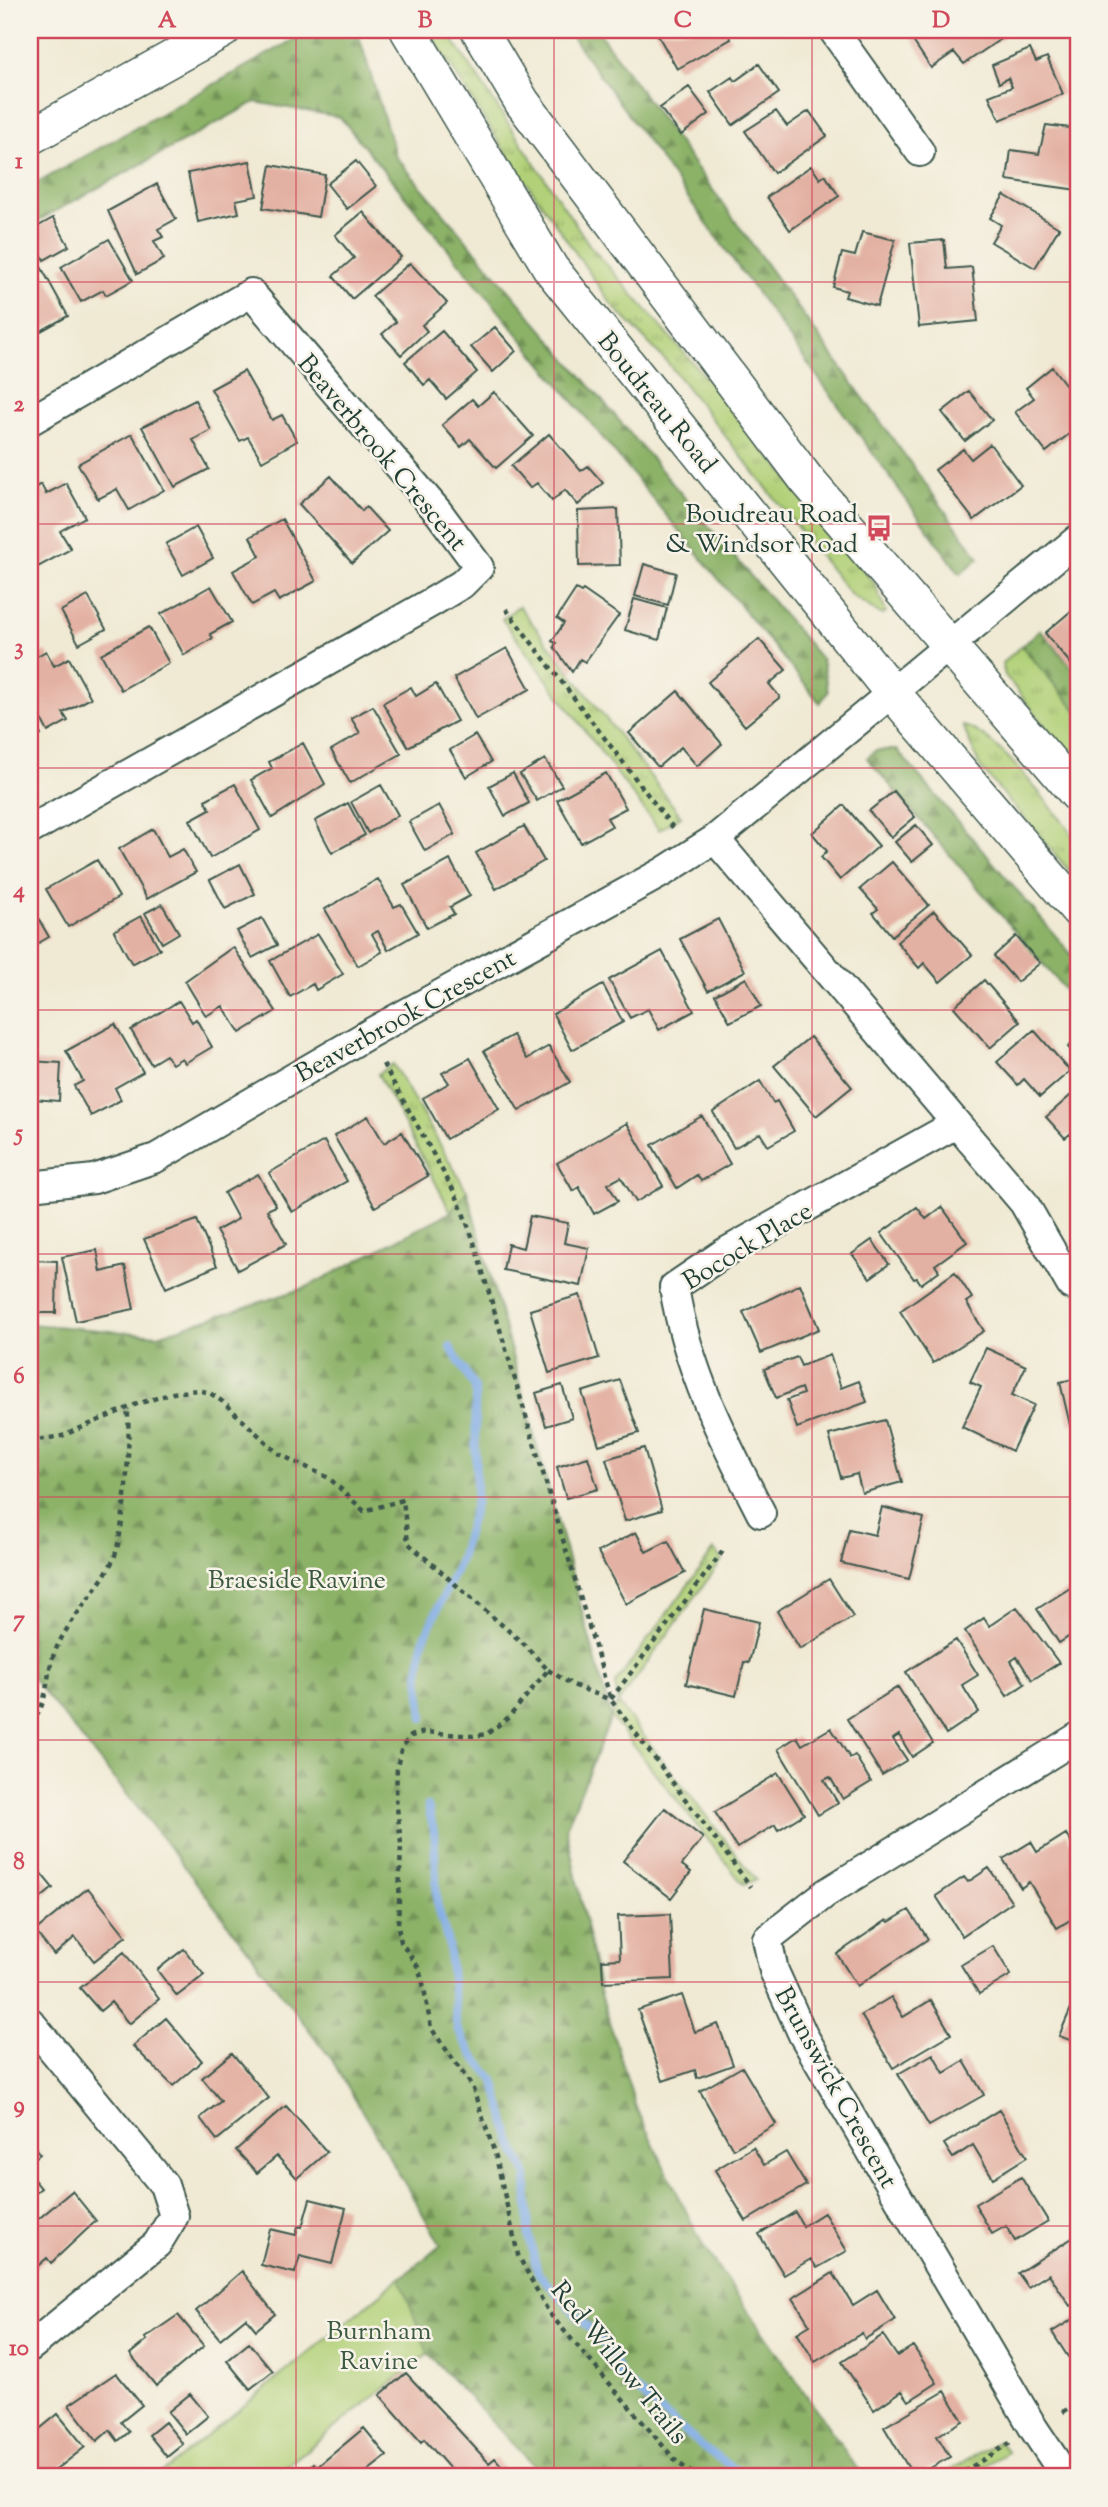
<svg xmlns="http://www.w3.org/2000/svg" width="1108" height="2507" viewBox="0 0 1108 2507" font-family="'Sorts Mill Goudy',serif">
  <style>
    .grass { fill: url(#grass-tufts); stroke: #688656; stroke-width: 2 }
    .forest { fill: url(#forest-firs); stroke: #56784e; stroke-width: 2 }
    .park { fill: #b1d077; stroke: #688656; stroke-width: 2 }
    .lines { fill: none; stroke-linecap: round; stroke-linejoin: round }
    .stream { stroke: #7ba9e4; stroke-width: 8 }
    .building { fill: #e3b1a3 }
    .minor-casing { stroke: #3e574c; stroke-width: 32 }
    .major-casing { stroke: #3e574c; stroke-width: 38 }
    .path { stroke: #3e574c; stroke-width: 4.5; stroke-dasharray: 5 5; stroke-linecap: butt }
    .minor { stroke: #fff; stroke-width: 28 }
    .major { stroke: #fff; stroke-width: 35 }
    .grid { fill: none; stroke: #d1495b; stroke-width: 2; stroke-opacity: 0.55 }
    .labels { text-anchor: middle; stroke-width: 5; stroke-linejoin: round; paint-order: stroke }
    .street-label { font-size: 26px; fill: #1f3d34; stroke: #f7f3e8 }
    .poi-label { font-size: 26px; fill: #1f3d34; stroke: #f7f3e8; text-anchor: end }
    .park-label { font-size: 26px; fill: #3c5a41; stroke: #f7f3e8 }
    .neatline { fill: none; stroke: #d1495b; stroke-width: 2.5 }
    .grid-label { font-size: 23px; text-anchor: middle; font-weight: bold; fill: #d1495b }
  </style>
  <defs>
    <pattern id="grass-tufts" width="24" height="20" patternUnits="userSpaceOnUse" patternTransform="scale(1.75)"><rect width="24" height="20" fill="#b1d077"/><path d="M3 7l-1-3M5 7V3M7 7l1-3M15 17l-1-3M17 17v-4M19 17l1-3" fill="none" stroke="#8faa62"/></pattern>
    <pattern id="forest-firs" width="22" height="20" patternUnits="userSpaceOnUse" patternTransform="scale(1.75)"><rect width="22" height="20" fill="#8cb268"/><path d="M5 1l3.5 6h-7zM16 11l3.5 6h-7z" fill="#729256"/></pattern>
  </defs>
  <rect width="100%" height="100%" fill="#f7f3e8"/>
  <filter id="ink" filterUnits="userSpaceOnUse"><feTurbulence type="fractalNoise" baseFrequency=".0143" numOctaves="2"/><feDisplacementMap in="SourceGraphic" scale="14" xChannelSelector="R" yChannelSelector="G"/><feConvolveMatrix kernelMatrix="1 2 1 2 8 2 1 2 1" color-interpolation-filters="sRGB"/></filter>
  <filter id="wash" filterUnits="userSpaceOnUse"><feTurbulence type="fractalNoise" baseFrequency=".00686" numOctaves="4" result="noise"/><feDisplacementMap in="SourceGraphic" scale="28" xChannelSelector="R" yChannelSelector="G"/><feGaussianBlur stdDeviation="1.57" result="paint"/><feColorMatrix in="noise" values="0 0 0 0 0 0 0 0 0 0 0 0 0 0 0 0 0 1.4 0 .05"/><feComposite in="paint" operator="in"/></filter>
  <g filter="url(#wash)">
    <rect width="100%" height="100%" fill="#f0ead4"/>
    <!-- grass -->
    <path class="grass" d="M428,30H446L590,246L699,370L874,583L886,612L882,615L851,595L666,361L612,305L502,147Z
      M519,606L681,816L659,830L502,619Z
      M1022,646L1078,712V768L1005,675L1002,663Z
      M963,726C998,733 1054,812 1078,841V881L980,767Z
      M393,1064L467,1191L451,1212L378,1074Z
      M714,1550L722,1560L618,1703L756,1880L743,1884L611,1717L618,1703L615,1684Z
      M999,2441L1008,2452L966,2477H939Z"/>
    <!-- forest -->
    <path class="forest" d="M311,30H353L358,33L396,157L822,660L828,692L820,703L340,117L255,102L30,225V187Z
      M567,30H597L979,558L960,574Z
      M1040,630L1078,674V712L1022,646Z
      M876,750H897L1078,962V1005L867,758Z
      M467,1191L611,1717L566,1828L599,1988L636,2108L703,2246L863,2477H544L428,2354L272,2477H157L441,2245L332,2060L163,1839L30,1675V1324L158,1335L305,1288L451,1212Z"/>
    <!-- park -->
    <path class="park" d="M400,2278L428,2354L272,2477H157Z"/>
    <g class="lines">
      <!-- stream -->
      <path class="stream" d="M423,1718L419,1674L423,1641L459,1562L476,1501L475,1388L450,1347
        M428,1806L434,1831L437,1903L448,1943L457,2028L472,2054L494,2080L511,2140L527,2176L529,2236L538,2273L608,2349L623,2379L705,2449L747,2477"/>
    </g>
    <g id="blocks">
      <!-- building -->
      <path class="building" d="M655,30H726L731,39L677,69Z
        M922,30H1000L1005,36L964,64L954,52L931,68L911,38Z
        M1030,49L1036,62L1047,57L1063,94L1000,120L989,96L1012,87L1008,78L999,83L992,65Z
        M759,64L779,93L733,125L710,92L732,77L735,81Z
        M689,87L709,114L681,135L660,108Z
        M776,111L787,126L809,111L827,136L774,173L745,131Z
        M1046,125L1078,129V190L1007,180L1011,150L1039,154Z
        M250,161L257,196L236,200L239,213L198,222L188,173Z
        M356,161L376,186L347,209L327,184Z
        M271,165L325,175L318,217L263,208Z
        M811,166L820,179L825,175L839,196L790,230L767,197Z
        M157,184L176,219L158,229L163,237L154,241L164,259L137,274L108,211Z
        M1004,195L1059,228L1035,268L991,242L1001,225L990,218Z
        M363,212L401,257L352,299L333,276L354,258L335,235Z
        M53,218L69,246L44,260L30,231Z
        M862,232L895,240L877,306L845,297L847,291L833,287L842,253L855,256Z
        M109,239L133,280L106,295L103,290L81,302L61,267Z
        M944,240L947,269L972,267L978,321L919,327L910,243Z
        M410,263L447,303L422,325L427,331L401,355L382,334L396,322L372,296Z
        M40,265L68,316L30,337V271Z
        M495,327L516,351L493,372L471,347Z
        M442,331L477,372L446,399L430,380L424,385L405,362Z
        M1052,367L1078,401V427L1046,452L1015,412L1034,398L1026,388Z
        M244,371L272,420L282,415L297,441L262,461L248,437L240,441L211,389Z
        M969,391L992,420L965,441L942,412Z
        M494,392L533,436L496,468L470,439L461,447L442,425L472,399L478,406Z
        M195,400L211,430L193,440L209,469L175,487L142,427Z
        M132,434L164,490L129,510L117,489L98,499L78,464Z
        M549,434L581,471L588,466L603,483L578,505L565,490L552,501L537,483L530,488L511,466Z
        M990,444L1021,485L974,520L935,470L963,449L971,459Z
        M331,476L362,511L366,507L388,531L352,563L299,504Z
        M66,483L85,517L60,531L71,549L38,567L30,552V490L41,484L46,494Z
        M618,509L620,565L579,566L578,511Z
        M282,519L316,581L279,601L274,593L252,605L233,571L260,556L250,537Z
        M196,527L213,558L183,575L166,544Z
        M644,564L676,573L668,605L635,596Z
        M211,586L232,622L210,634L213,638L184,655L161,614Z
        M576,589L581,592L583,590L619,615L585,662L580,659L572,672L554,647L556,643L552,641L564,623L557,618Z
        M88,596L106,629L79,644L61,611Z
        M634,599L667,608L659,640L625,630Z
        M1071,611L1078,620V658L1071,664L1045,633Z
        M149,627L169,663L121,690L101,654Z
        M759,639L786,670L769,684L780,697L745,726L708,682Z
        M507,648L530,689L476,719L454,678Z
        M46,651L54,666L69,658L91,698L63,713L68,721L48,732L30,698V660Z
        M436,684L457,721L408,747L383,703L411,687L416,696Z
        M678,691L722,744L697,766L681,747L658,767L629,733Z
        M373,706L401,754L350,783L331,750L360,733L351,718Z
        M30,715L41,735L30,741Z
        M475,735L491,762L466,777L450,750Z
        M303,743L325,784L272,818L251,780L272,768L269,762Z
        M545,759L562,786L537,801L520,774Z
        M513,773L529,803L505,816L489,786Z
        M606,773L626,808L607,818L612,826L581,843L557,800Z
        M235,784L260,830L210,858L190,820L210,809L205,800Z
        M381,785L398,815L368,833L351,802Z
        M894,791L915,817L891,837L869,811Z
        M348,803L365,835L332,853L315,821Z
        M439,805L455,834L425,851L409,822Z
        M844,805L879,846L840,880L821,857L827,851L812,833Z
        M916,825L933,845L912,862L895,842Z
        M524,826L544,861L496,889L476,853Z
        M153,829L168,857L183,849L196,872L147,899L119,849Z
        M97,860L119,897L68,927L46,889Z
        M450,860L470,896L450,907L454,914L427,928L404,885Z
        M892,862L929,905L892,936L873,913L878,909L860,889Z
        M240,864L255,894L225,909L210,880Z
        M378,879L394,907L401,904L418,933L388,950L378,931L372,934L382,952L358,966L325,909Z
        M30,904L49,937L30,948Z
        M162,904L179,933L162,943L145,913Z
        M934,911L972,955L940,982L924,963L919,968L897,942Z
        M141,916L160,949L132,964L114,931Z
        M262,918L277,945L252,958L237,931Z
        M718,919L745,971L708,991L680,939Z
        M318,934L343,974L316,990L313,984L290,997L270,961Z
        M1016,936L1040,963L1017,982L994,956Z
        M233,947L276,1011L240,1033L223,1006L206,1016L185,981Z
        M662,951L694,1011L659,1030L648,1009L630,1018L609,980Z
        M746,978L761,1006L730,1022L715,995Z
        M984,980L1020,1022L990,1048L954,1007Z
        M603,985L623,1022L572,1050L553,1014Z
        M179,1001L192,1022L196,1019L212,1047L185,1063L182,1058L172,1064L166,1055L151,1064L131,1030Z
        M115,1024L143,1072L115,1088L121,1100L91,1116L74,1086L83,1081L66,1051Z
        M1034,1030L1070,1071L1040,1097L1024,1079L1018,1085L997,1062Z
        M513,1035L527,1059L549,1046L570,1082L519,1111L484,1051Z
        M810,1037L852,1087L816,1116L774,1066Z
        M1078,1038V1059L1068,1047Z
        M470,1058L499,1109L446,1139L423,1098L449,1083L442,1073Z
        M30,1061L61,1063L59,1101L33,1099L32,1123Z
        M760,1081L773,1103L777,1101L794,1131L768,1146L760,1133L734,1148L713,1112Z
        M1078,1089V1144L1070,1134L1065,1138L1046,1117Z
        M368,1116L384,1143L402,1132L428,1176L375,1207L334,1136Z
        M702,1116L730,1164L701,1181L697,1175L677,1188L652,1145Z
        M627,1123L663,1186L636,1202L621,1177L608,1184L618,1201L594,1214L579,1187L573,1191L557,1163Z
        M324,1141L347,1181L292,1212L269,1173Z
        M258,1174L276,1206L267,1210L286,1244L238,1270L216,1231L238,1219L224,1193Z
        M917,1207L926,1219L942,1207L967,1242L935,1265L939,1271L921,1284L917,1278L914,1279L881,1233Z
        M530,1216L568,1223L564,1243L589,1248L581,1286L503,1270L508,1244L523,1248Z
        M197,1220L217,1266L166,1288L144,1239Z
        M872,1240L889,1264L870,1278L852,1254Z
        M97,1250L101,1272L125,1266L134,1309L76,1321L62,1257Z
        M30,1260L57,1261L56,1313H30Z
        M955,1272L972,1298L966,1302L984,1331L933,1363L900,1311Z
        M800,1284L819,1329L761,1353L743,1312Z
        M580,1295L599,1358L549,1373L530,1310Z
        M986,1348L1026,1366L1012,1395L1034,1405L1012,1451L962,1427L981,1387L970,1382Z
        M830,1355L841,1388L859,1381L867,1402L797,1428L787,1400L803,1394L801,1388L776,1398L764,1369L797,1357L801,1366Z
        M1078,1378V1423L1070,1425L1060,1382Z
        M620,1380L639,1433L599,1445L582,1392Z
        M562,1385L572,1418L546,1426L536,1393Z
        M885,1420L902,1482L862,1493L857,1474L841,1478L829,1435Z
        M644,1448L662,1510L625,1521L606,1459Z
        M588,1457L598,1489L566,1498L557,1467Z
        M882,1507L924,1518L909,1579L841,1563L849,1529L875,1535Z
        M636,1532L646,1552L668,1541L685,1573L626,1604L598,1552Z
        M829,1579L853,1617L800,1649L777,1611Z
        M1078,1583V1636L1076,1632L1059,1643L1037,1609Z
        M1017,1607L1059,1663L1032,1680L1017,1657L1011,1661L1025,1684L1007,1696L965,1631L984,1618L989,1626Z
        M704,1609L759,1622L749,1663L744,1662L736,1696L686,1684Z
        M956,1640L978,1675L962,1685L979,1712L946,1734L906,1672Z
        M898,1687L933,1743L912,1757L899,1735L893,1739L907,1760L882,1775L847,1719Z
        M831,1728L850,1758L855,1755L871,1782L843,1799L830,1777L824,1780L838,1803L818,1815L778,1749L797,1737L802,1745Z
        M778,1773L804,1814L778,1830L775,1825L737,1848L715,1812Z
        M665,1808L703,1838L682,1865L691,1872L671,1898L623,1861Z
        M1066,1834L1078,1854V1915L1057,1928L1029,1882L1021,1888L1003,1859L1031,1842L1037,1852Z
        M30,1860L53,1888L30,1907Z
        M989,1868L1012,1902L962,1936L936,1896L964,1877L968,1882Z
        M88,1888L126,1936L94,1961L75,1937L54,1955L35,1931Z
        M909,1910L928,1939L857,1986L837,1954L887,1920L889,1922Z
        M670,1914L673,1979L603,1982L602,1960L620,1959L618,1916Z
        M993,1946L1011,1975L979,1994L961,1965Z
        M184,1949L204,1975L177,1996L157,1970Z
        M124,1952L159,1999L129,2024L111,2002L100,2011L80,1988Z
        M1078,1992V2043L1059,2036Z
        M682,1995L695,2032L718,2024L733,2065L697,2078L695,2070L663,2081L638,2010Z
        M891,1997L903,2017L931,2000L951,2034L893,2068L861,2015Z
        M166,2018L202,2061L173,2086L133,2046Z
        M232,2053L269,2098L217,2140L200,2118L221,2101L202,2078Z
        M933,2054L944,2073L964,2061L984,2095L929,2126L898,2074Z
        M742,2067L776,2124L733,2149L700,2091Z
        M286,2106L327,2152L297,2178L277,2156L257,2173L236,2150Z
        M999,2110L1027,2157L993,2178L973,2145L953,2158L944,2144Z
        M30,2142L40,2154L30,2162Z
        M753,2147L764,2165L786,2152L806,2185L746,2221L715,2170Z
        M30,2175L41,2188L30,2197Z
        M1021,2177L1048,2221L1015,2241L1006,2226L992,2234L975,2204Z
        M72,2191L96,2221L51,2263L47,2258L33,2270L30,2266V2226Z
        M310,2199L346,2208L332,2264L300,2256L295,2273L261,2265L270,2229L296,2235L298,2226L302,2227Z
        M795,2212L803,2226L824,2213L847,2251L817,2268L811,2259L784,2275L759,2234Z
        M1074,2237L1078,2244V2301L1070,2306L1049,2274L1028,2287L1018,2273Z
        M242,2271L275,2314L256,2330L246,2318L220,2339L196,2311Z
        M833,2273L853,2305L877,2290L895,2320L865,2339L862,2333L815,2362L797,2333L810,2325L793,2298Z
        M178,2315L204,2346L156,2386L130,2354L147,2340L145,2338Z
        M1078,2316V2351L1068,2357L1052,2332Z
        M883,2335L897,2356L913,2346L937,2383L909,2401L902,2391L874,2410L842,2362Z
        M249,2343L273,2371L250,2389L227,2361Z
        M116,2373L142,2405L121,2422L129,2432L118,2441L110,2430L97,2441L69,2405Z
        M406,2373L489,2463L495,2458L511,2477H457L424,2439L421,2442L380,2395Z
        M945,2391L963,2421L937,2436L950,2457L914,2477L884,2427Z
        M190,2394L208,2416L186,2434L168,2412Z
        M58,2414L85,2447L47,2477H30V2437Z
        M165,2422L183,2444L167,2457L149,2435Z
        M364,2428L387,2456L360,2477H297L314,2463L317,2467Z
        M986,2469L991,2477H973Z"/>
    </g>
  </g>
  <g filter="url(#ink)">
    <use href="#blocks" fill-opacity="0" stroke="#3e574c" stroke-width="2"/>
    <g class="lines">
      <!-- minor casing -->
      <g class="minor-casing">
        <path id="minor" d="M833,30L920,152
          M30,421L251,293L439,513L479,567L462,584L432,602L30,830
          M715,839L1024,1203L1071,1285
          M30,1186L94,1179L156,1158L372,1032L663,872L715,839L1078,539
          M761,1513C723,1440 687,1368 674,1287L724,1253L956,1124
          M30,2022L164,2185L174,2216L157,2244L30,2347
          M1066,2477L1034,2429L803,2035L774,1971L767,1939L826,1893L1078,1737"/>
      </g>
      <!-- major casing -->
      <g class="major-casing">
        <path id="major" d="M408,30L551,269L891,691L1078,910
          M479,30L522,102L806,479L1078,795
          M30,137L223,30"/>
      </g>
      <!-- path -->
      <path class="path" d="M506,609L674,829
        M383,1064L456,1195L472,1236L611,1700L751,1887
        M30,1441L62,1436L137,1404L173,1393L198,1390L210,1393L223,1402L279,1454L329,1478L364,1511L403,1500L408,1543L525,1645L548,1670L509,1717L487,1734L473,1736L425,1732L411,1736L402,1747L397,1766L396,1798L401,1844L398,1927L401,1942L418,1967L423,1983L431,2028L472,2086L496,2157L518,2255L549,2313L676,2461L697,2477
        M548,1670L573,1685L611,1700
        M611,1699L723,1551
        M30,1724C51,1702 44,1675 56,1649C69,1619 99,1590 114,1558C124,1535 132,1434 127,1409
        M1063,2412L1078,2403
        M407,2477L422,2473L426,2477
        M955,2477L1010,2443"/>
      <!-- minor -->
      <use href="#minor" class="minor"/>
      <!-- major -->
      <use href="#major" class="major"/>
    </g>
  </g>
  <!-- grid -->
  <path class="grid" d="M296,30V2477M554,30V2477M812,30V2477M30,282H1078M30,524H1078M30,768H1078M30,1010H1078M30,1254H1078M30,1497H1078M30,1740H1078M30,1982H1078M30,2226H1078"/>
  <!-- icons -->
  <defs>
    <g id="bus-bare" transform="scale(2.1)"><path d="M-5-6H5V4H4V6H2V4H-2V6H-4V4H-5ZM-3.5-4V0h7V-4ZM-3.5 1.2v1.5H-2V1.2ZM2 1.2v1.5H3.5V1.2Z" fill="#d1495b" stroke="#f7f3e8" stroke-width="2.5" paint-order="stroke"/></g>
  </defs>
  <g fill-rule="evenodd">
    <use href="#bus-bare" x="879" y="528"/>
  </g>
  <g class="labels">
    <!-- street labels -->
    <g class="street-label">
      <text transform="translate(658 402) rotate(51)" y="9">Boudreau Road</text>
      <text transform="translate(383 452) rotate(50)" y="9">Beaverbrook Crescent</text>
      <text transform="translate(405 1015) rotate(-29)" y="9">Beaverbrook Crescent</text>
      <text transform="translate(747 1245) rotate(-31)" y="9">Bocock Place</text>
      <text transform="translate(837 2087) rotate(61)" y="9">Brunswick Crescent</text>
      <text transform="translate(620 2362) rotate(51)" y="9">Red Willow Trails</text>
    </g>
    <!-- poi labels -->
    <g class="poi-label">
      <text x="858" y="522">Boudreau Road<tspan x="858" dy="30">&amp; Windsor Road</tspan></text>
    </g>
    <!-- park labels -->
    <g class="park-label">
      <text x="297" y="1588">Braeside Ravine</text>
      <text x="379" y="2339">Burnham<tspan x="379" dy="30">Ravine</tspan></text>
    </g>
  </g>
  <!-- margin -->
  <rect width="1108" height="2507" fill="none" stroke="#f7f3e8" stroke-width="77"/>
  <rect x="38" y="38" width="1032" height="2430" class="neatline"/>
  <g class="grid-label">
    <text x="167" y="27">A</text>
    <text x="425" y="27">B</text>
    <text x="683" y="27">C</text>
    <text x="941" y="27">D</text>
    <text x="19" y="168">1</text>
    <text x="19" y="411">2</text>
    <text x="19" y="654">3</text>
    <text x="19" y="897">4</text>
    <text x="19" y="1140">5</text>
    <text x="19" y="1383">6</text>
    <text x="19" y="1626">7</text>
    <text x="19" y="1869">8</text>
    <text x="19" y="2112">9</text>
    <text x="19" y="2355">10</text>
  </g>
</svg>
